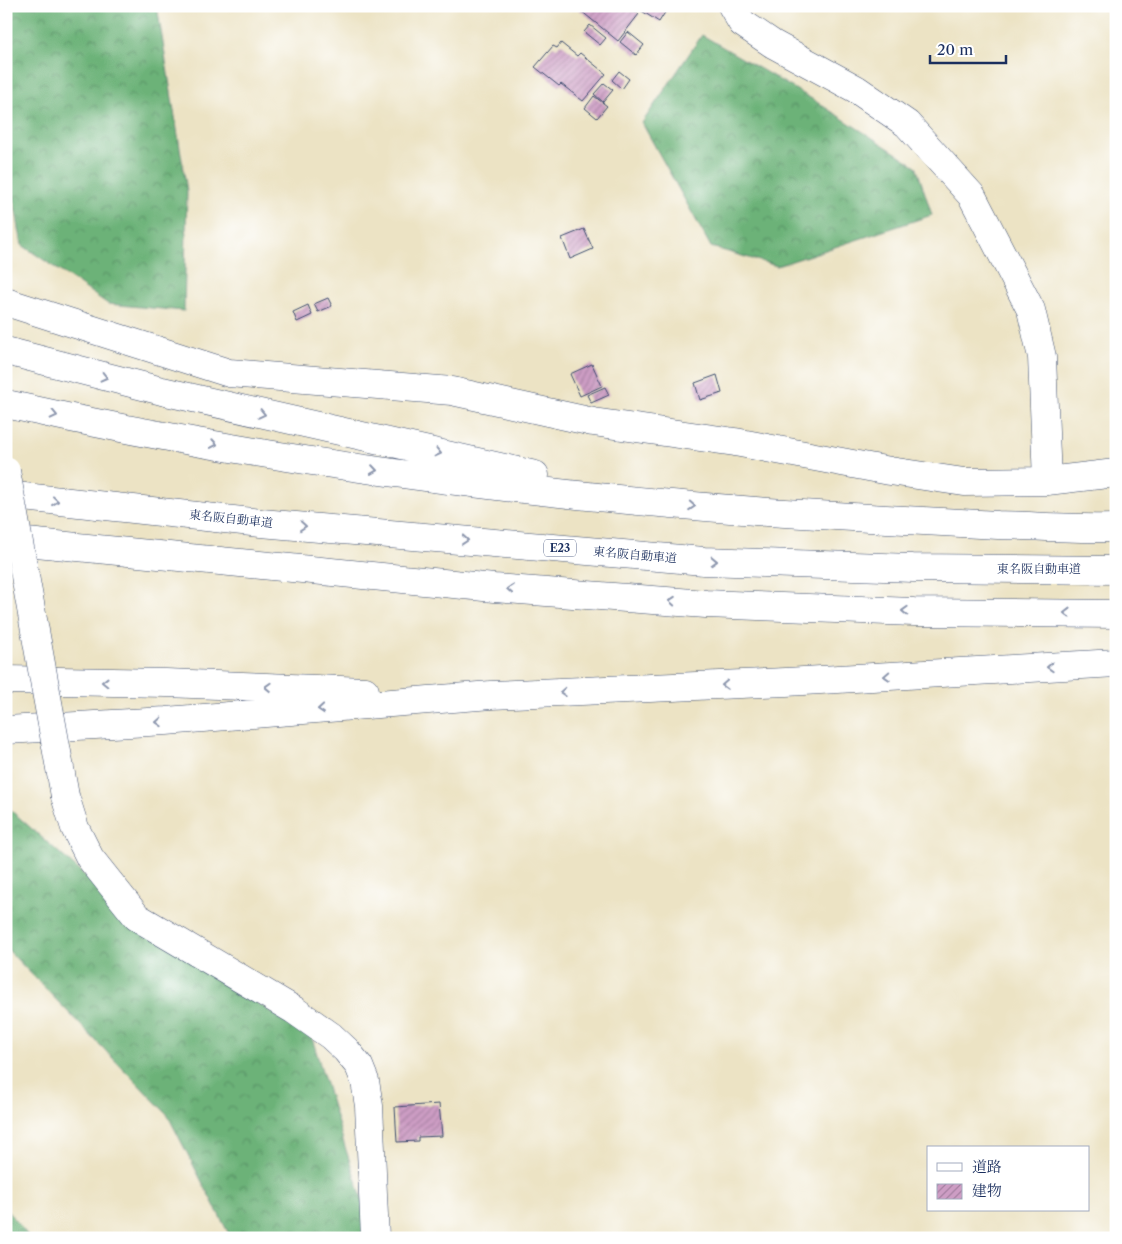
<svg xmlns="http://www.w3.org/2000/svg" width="1122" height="1244" viewBox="0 0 1122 1244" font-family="'Libre Caslon Text','Noto Serif JP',serif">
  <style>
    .forest { fill: url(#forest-crowns); stroke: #44706b }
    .building { fill: url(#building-hatch) }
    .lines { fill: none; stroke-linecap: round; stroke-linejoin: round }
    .minor-casing { stroke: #3a4a6d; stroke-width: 29 }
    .highway-casing { stroke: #3a4a6d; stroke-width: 29 }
    .minor { stroke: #fff; stroke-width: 28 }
    .highway { stroke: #fff; stroke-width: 28 }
    .minor-bridge-casing { stroke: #3a4a6d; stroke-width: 29; stroke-linecap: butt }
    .minor-bridge { stroke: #fff; stroke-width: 28 }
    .oneway { stroke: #8d97ae }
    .labels { text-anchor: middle; stroke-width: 4; stroke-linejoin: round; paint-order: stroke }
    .shield { fill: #fff; stroke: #5f6d8e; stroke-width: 1 }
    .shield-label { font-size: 11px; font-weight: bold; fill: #1b2f5e }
    .street-label { font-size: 12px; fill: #1b2f5e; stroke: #fff }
  </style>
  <defs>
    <pattern id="forest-crowns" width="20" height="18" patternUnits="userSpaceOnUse" patternTransform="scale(1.25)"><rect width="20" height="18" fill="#6cb278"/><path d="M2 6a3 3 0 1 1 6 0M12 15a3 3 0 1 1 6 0" fill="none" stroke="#589166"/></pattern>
    <pattern id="building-hatch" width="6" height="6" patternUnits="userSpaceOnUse" patternTransform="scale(1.25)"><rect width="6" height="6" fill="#cd9dc4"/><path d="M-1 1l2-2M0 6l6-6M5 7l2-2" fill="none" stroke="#a680a2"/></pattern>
  </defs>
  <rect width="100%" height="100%" fill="#fff"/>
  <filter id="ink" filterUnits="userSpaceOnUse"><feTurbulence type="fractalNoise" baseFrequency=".02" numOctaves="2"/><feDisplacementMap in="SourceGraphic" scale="10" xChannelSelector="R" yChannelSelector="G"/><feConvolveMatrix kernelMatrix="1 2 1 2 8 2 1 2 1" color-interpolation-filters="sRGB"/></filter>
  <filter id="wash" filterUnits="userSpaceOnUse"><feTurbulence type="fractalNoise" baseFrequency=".0096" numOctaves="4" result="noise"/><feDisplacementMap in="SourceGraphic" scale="20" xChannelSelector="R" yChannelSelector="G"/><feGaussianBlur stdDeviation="1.12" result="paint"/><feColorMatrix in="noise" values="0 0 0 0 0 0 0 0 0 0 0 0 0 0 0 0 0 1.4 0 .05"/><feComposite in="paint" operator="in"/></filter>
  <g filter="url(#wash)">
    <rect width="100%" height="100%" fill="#ece3c4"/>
    <!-- forest -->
    <path class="forest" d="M6,6H157L187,191L184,311L108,304L22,245L6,156Z
      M702,35L812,99L916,166L932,215L777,266L711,247L642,123Z
      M6,806L90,880L130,921L312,1038L346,1150L375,1238H231L167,1114L6,948Z
      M6,1209L30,1238H6Z"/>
    <g id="blocks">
      <!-- building -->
      <path class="building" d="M575,6H629L639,14L618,41Z
        M634,6H669L659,22Z
        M590,25L606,38L600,45L584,32Z
        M628,32L644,45L636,55L620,42Z
        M561,43L577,56L580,53L606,74L583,101L561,84L559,86L535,67L553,46L557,48Z
        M619,71L629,79L622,89L612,80Z
        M604,83L613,90L603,102L594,94Z
        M594,96L607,106L597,118L585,108Z
        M584,229L593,249L570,259L562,238Z
        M328,298L332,306L318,312L314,304Z
        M308,305L312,315L297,322L293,312Z
        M592,364L602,386L580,396L570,374Z
        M717,375L722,393L700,400L695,383Z
        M605,387L609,395L591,403L587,395Z
        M439,1104L442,1136L418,1137V1141L397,1142L395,1107Z"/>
    </g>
  </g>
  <g filter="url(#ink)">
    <use href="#blocks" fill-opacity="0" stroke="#3a4a6d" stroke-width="1"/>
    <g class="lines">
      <!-- minor casing -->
      <g class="minor-casing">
        <path id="minor" d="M732,6L742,23L773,44L856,89L907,124L972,196L1031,310L1042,357L1047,481
          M6,302L229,373L452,391L593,422L735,442L890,471L964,482L1047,481L1116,473
          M65,796L75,828L90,858L137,917L294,1010L331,1036L346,1050L359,1066L365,1081L369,1106L375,1238"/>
      </g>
      <!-- highway casing -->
      <g class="highway-casing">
        <path id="highway" d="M6,351L162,391L535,475
          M6,404C257,460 512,493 768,512C845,517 921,521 998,525C1037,526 1076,529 1116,528
          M6,495L261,523L704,561L913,568L1116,570
          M6,540L494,588L706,604L914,612L1116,614
          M6,680L166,683L365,691
          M6,730L166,721L491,695L786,682L1116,663"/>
      </g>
      <!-- minor -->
      <use href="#minor" class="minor"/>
      <!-- highway -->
      <use href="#highway" class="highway"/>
      <!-- minor-bridge casing -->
      <g class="minor-bridge-casing">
        <path id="minor-bridge" d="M6,471L65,796"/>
      </g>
      <!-- minor-bridge -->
      <use href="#minor-bridge" class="minor-bridge"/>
    </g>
    <!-- one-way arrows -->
    <defs><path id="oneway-chevron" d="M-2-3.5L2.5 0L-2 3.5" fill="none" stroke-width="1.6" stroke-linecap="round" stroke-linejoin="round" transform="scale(1.25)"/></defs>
    <g class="oneway">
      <use href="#oneway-chevron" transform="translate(104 377) rotate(14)"/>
      <use href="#oneway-chevron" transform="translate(262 414) rotate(13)"/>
      <use href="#oneway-chevron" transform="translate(54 415) rotate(13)"/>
      <use href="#oneway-chevron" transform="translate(214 444) rotate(10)"/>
      <use href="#oneway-chevron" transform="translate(438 453) rotate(13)"/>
      <use href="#oneway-chevron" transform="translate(374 470) rotate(8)"/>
      <use href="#oneway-chevron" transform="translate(55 501) rotate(6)"/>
      <use href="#oneway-chevron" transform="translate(692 506) rotate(4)"/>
      <use href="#oneway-chevron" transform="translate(303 526) rotate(5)"/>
      <use href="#oneway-chevron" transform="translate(465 540) rotate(5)"/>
      <use href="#oneway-chevron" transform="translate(714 561) rotate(2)"/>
      <use href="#oneway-chevron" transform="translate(510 589) rotate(-176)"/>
      <use href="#oneway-chevron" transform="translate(672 601) rotate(-176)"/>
      <use href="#oneway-chevron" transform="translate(905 611) rotate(-178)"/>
      <use href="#oneway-chevron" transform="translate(1067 613) rotate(-179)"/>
      <use href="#oneway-chevron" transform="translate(1050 667) rotate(177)"/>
      <use href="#oneway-chevron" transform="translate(887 676) rotate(177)"/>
      <use href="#oneway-chevron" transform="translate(105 682) rotate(-179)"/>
      <use href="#oneway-chevron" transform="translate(725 685) rotate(177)"/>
      <use href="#oneway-chevron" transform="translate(268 687) rotate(-178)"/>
      <use href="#oneway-chevron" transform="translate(563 692) rotate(177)"/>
      <use href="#oneway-chevron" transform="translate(321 709) rotate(175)"/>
      <use href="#oneway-chevron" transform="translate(159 722) rotate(177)"/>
    </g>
  </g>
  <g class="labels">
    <!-- shield labels -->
    <rect class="shield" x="544" y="539.5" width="32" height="17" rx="4"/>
    <g class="shield-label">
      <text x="560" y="552">E23</text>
    </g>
    <!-- street labels -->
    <g class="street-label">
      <text transform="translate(231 519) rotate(6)" y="4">東名阪自動車道</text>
      <text transform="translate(635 555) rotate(5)" y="4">東名阪自動車道</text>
      <text x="1039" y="573">東名阪自動車道</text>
    </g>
  </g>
  <!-- margin -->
  <rect width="1122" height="1244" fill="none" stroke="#fff" stroke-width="25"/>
  <!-- legend -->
  <rect x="927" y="1146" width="162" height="65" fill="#ffffff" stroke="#a4acbf"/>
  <rect x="937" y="1163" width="25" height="8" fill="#ffffff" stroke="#a4acbf"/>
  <text x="972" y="1172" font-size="15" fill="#1b2f5e">道路</text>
  <rect x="937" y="1184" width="25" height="15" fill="url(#building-hatch)" stroke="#a4acbf"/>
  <text x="972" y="1196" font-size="15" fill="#1b2f5e">建物</text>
  <!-- scale -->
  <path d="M930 55v8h76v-8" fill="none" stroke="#1b2f5e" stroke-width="2.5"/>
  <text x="937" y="55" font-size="15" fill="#1b2f5e" stroke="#ffffff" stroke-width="4" paint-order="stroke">20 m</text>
</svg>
